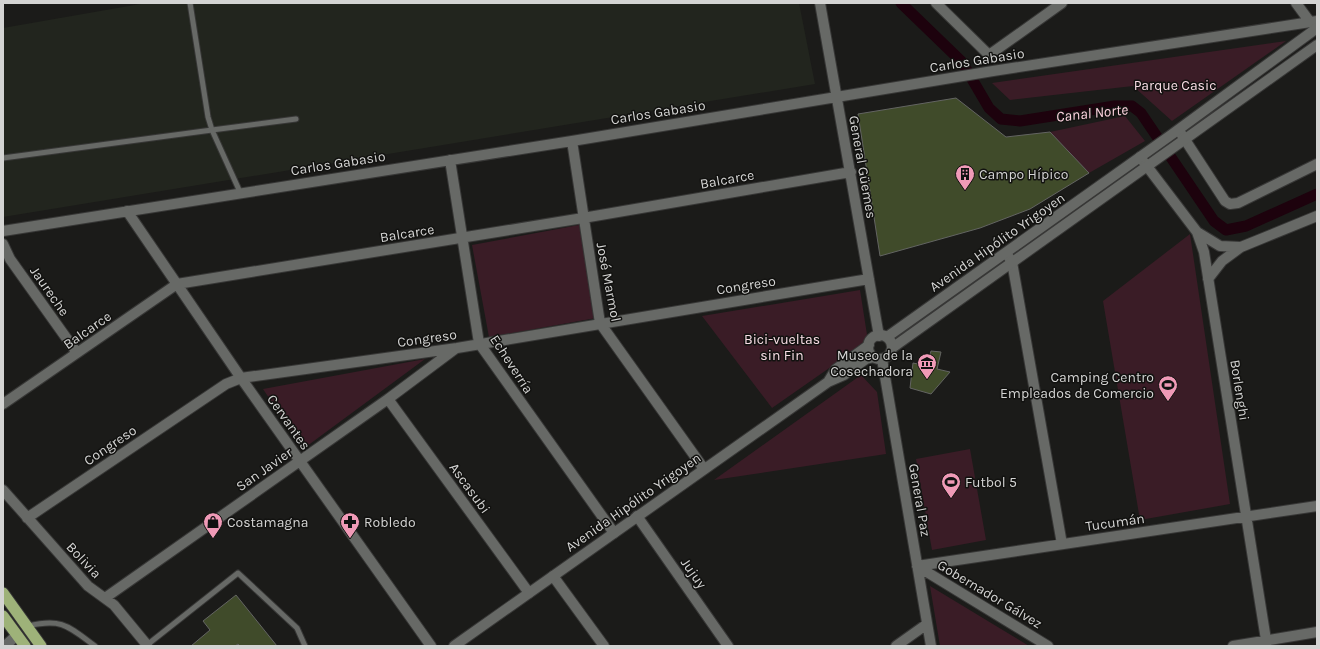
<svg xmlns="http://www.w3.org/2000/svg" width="1320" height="649" viewBox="0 0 1320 649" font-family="Karla,sans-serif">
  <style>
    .built { fill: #22251e }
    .green { fill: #3a1c26 }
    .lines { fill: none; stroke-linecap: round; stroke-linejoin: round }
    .canal { stroke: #1d020d; stroke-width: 11 }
    .building { fill: #404b2a; stroke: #636462 }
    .service-casing { stroke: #373736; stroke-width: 7 }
    .minor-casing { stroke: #373736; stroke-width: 12 }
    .tertiary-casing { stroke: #373736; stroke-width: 12 }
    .trunk-casing { stroke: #373736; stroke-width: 13 }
    .service { stroke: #676966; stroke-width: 5 }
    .minor { stroke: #676966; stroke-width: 10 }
    .tertiary { stroke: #676966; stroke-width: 10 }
    .trunk { stroke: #9eb279; stroke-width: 11 }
    .labels { text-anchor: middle; stroke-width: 3; stroke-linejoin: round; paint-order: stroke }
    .street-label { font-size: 14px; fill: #d4d4d3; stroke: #121210 }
    .park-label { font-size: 14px; fill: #f8dce4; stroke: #121210 }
    .poi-label { font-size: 14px; fill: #d4d4d3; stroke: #121210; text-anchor: start }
    .water-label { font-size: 15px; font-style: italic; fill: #fdd3df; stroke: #121210 }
  </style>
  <rect width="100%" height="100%" fill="#1b1b19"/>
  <!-- built -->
  <path class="built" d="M146,3H799L815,84L3,217V28Z"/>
  <!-- green -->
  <path class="green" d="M1286,41L1172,121L1133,86L1010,100L992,83Z
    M1125,116L1145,141L1089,173L1050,132Z
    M579,225L596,318L489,337L472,245Z
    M1190,234L1230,504L1140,520L1103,301Z
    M860,290L868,341L772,408L702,316Z
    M425,359L303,449L263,389Z
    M861,375L877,392L886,454L714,480Z
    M970,449L986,540L932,550L916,459Z
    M930,586L1029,646H940Z"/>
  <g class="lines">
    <!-- canal -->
    <path class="canal" d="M901,3L962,62L989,108L1001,119L1020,121L1115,106H1132L1141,113L1214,221L1226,230L1246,226L1317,194"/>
  </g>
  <!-- building -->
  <path class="building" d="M956,98L1006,137L1050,132L1089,173L1030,209L980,228L880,256L858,114Z
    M931,351L941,352L937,369L950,372L931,394L910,388L913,363L927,366Z
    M236,595L277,646H240L238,644L235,646H191L210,630L203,621Z"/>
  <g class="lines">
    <!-- service casing -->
    <g class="service-casing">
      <path id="service" d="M190,3L208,117L212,130L296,119
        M3,158L212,130L240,192
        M28,626C62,618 68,626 95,646
        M147,645L238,573L297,628L305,646"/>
    </g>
    <!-- minor casing -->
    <g class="minor-casing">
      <path id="minor" d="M820,3L879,336
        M936,3L989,55
        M1296,3L1310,22
        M989,55L1062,3
        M1180,132L1225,201L1230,204L1238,203L1317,164
        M572,141L600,323L704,469
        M1140,157L1197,232L1204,252L1267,646
        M450,160L479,343L614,533
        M127,211L241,378L431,646
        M3,231L572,141L993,71L1317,21
        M1197,232L1220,246L1241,247L1317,216
        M3,244L10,259L77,353
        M1006,253L1012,262L1062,544
        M1208,279L1222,261L1241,247
        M882,359L931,646
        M388,399L529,593
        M3,404L177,284L583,218L851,172
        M3,490L88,586L114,605L147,645
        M637,516L728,646
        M27,518L226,384L241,378L457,348L869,279
        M917,566L1317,506
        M917,566L1048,646
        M553,576L604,646
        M105,598L388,399L455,349
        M5,646L17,635
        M896,646L927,624
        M1233,646L1317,632"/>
    </g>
    <!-- tertiary casing -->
    <g class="tertiary-casing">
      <path id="tertiary" d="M868 347a12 12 0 1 1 24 0a12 12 0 1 1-24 0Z
        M887,337L1171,135L1317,28
        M892,348L1317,45
        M828,382L836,369L869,345
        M454,646L828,382L844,375L866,359L874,357"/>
    </g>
    <!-- trunk casing -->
    <g class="trunk-casing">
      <path id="trunk" d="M3,593L41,646
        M3,616L25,646"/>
    </g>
    <!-- service -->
    <use href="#service" class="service"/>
    <!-- minor -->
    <use href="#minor" class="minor"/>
    <!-- tertiary -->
    <use href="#tertiary" class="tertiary"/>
    <!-- trunk -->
    <use href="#trunk" class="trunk"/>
  </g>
  <!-- icons -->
  <defs>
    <g id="building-pin" transform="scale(1)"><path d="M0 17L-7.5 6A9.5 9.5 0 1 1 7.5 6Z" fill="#f09ab7" stroke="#121210"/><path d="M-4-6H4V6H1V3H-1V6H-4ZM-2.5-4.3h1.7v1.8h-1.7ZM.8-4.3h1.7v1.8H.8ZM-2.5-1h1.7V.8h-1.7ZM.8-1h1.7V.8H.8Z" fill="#111"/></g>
    <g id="museum-pin" transform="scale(1)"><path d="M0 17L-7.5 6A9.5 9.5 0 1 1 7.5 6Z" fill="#f09ab7" stroke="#121210"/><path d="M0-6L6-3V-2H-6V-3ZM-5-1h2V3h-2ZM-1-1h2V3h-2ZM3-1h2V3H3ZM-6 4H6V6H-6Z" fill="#111"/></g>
    <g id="stadium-pin" transform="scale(1)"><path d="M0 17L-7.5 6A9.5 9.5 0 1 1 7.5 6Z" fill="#f09ab7" stroke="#121210"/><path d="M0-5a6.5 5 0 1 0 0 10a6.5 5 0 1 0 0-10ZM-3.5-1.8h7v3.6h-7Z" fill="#111"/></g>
    <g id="shop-pin" transform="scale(1)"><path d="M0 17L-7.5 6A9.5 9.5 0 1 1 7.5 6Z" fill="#f09ab7" stroke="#121210"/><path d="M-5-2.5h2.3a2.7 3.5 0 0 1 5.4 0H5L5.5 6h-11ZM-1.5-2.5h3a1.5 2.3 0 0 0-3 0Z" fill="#111"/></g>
    <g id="pharmacy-pin" transform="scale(1)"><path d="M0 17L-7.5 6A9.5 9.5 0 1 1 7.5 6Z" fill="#f09ab7" stroke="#121210"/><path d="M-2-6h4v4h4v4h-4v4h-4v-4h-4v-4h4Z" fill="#111"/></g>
  </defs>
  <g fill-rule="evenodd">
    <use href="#building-pin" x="965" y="174"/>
    <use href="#museum-pin" x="927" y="363"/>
    <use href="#stadium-pin" x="1168" y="385"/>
    <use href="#stadium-pin" x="951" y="482"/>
    <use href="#shop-pin" x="213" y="522"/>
    <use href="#pharmacy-pin" x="350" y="522"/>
  </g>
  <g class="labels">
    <!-- street labels -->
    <g class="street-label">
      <text transform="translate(977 60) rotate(-9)" y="5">Carlos Gabasio</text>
      <text transform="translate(658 112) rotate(-9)" y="5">Carlos Gabasio</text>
      <text transform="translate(338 163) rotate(-9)" y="5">Carlos Gabasio</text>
      <text transform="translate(863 167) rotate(80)" y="5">General Güemes</text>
      <text transform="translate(727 179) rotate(-10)" y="5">Balcarce</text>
      <text transform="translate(407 233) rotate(-9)" y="5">Balcarce</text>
      <text transform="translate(997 242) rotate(-35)" y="5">Avenida Hipólito Yrigoyen</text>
      <text transform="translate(609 282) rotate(79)" y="5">José Marmol</text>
      <text transform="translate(746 285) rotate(-9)" y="5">Congreso</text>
      <text transform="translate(50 291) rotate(55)" y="5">Jaureche</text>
      <text transform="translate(87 330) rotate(-35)" y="5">Balcarce</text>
      <text transform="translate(427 338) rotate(-8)" y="5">Congreso</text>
      <text transform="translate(512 364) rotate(57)" y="5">Echeverría</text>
      <text transform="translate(1240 390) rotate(81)" y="5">Borlenghi</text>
      <text transform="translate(289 422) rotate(55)" y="5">Cervantes</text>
      <text transform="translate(110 445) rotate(-34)" y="5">Congreso</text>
      <text transform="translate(264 469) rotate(-35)" y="5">San Javier</text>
      <text transform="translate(470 488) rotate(54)" y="5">Ascasubi</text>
      <text transform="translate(920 500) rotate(80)" y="5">General Paz</text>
      <text transform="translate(633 502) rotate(-35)" y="5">Avenida Hipólito Yrigoyen</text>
      <text transform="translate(1115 522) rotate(-8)" y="5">Tucumán</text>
      <text transform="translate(84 560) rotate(47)" y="5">Bolivia</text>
      <text transform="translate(694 573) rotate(55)" y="5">Jujuy</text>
      <text transform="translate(990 594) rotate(31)" y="5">Gobernador Gálvez</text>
    </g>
    <!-- park labels -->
    <g class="park-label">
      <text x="1175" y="90">Parque Casic</text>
      <text x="782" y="344">Bici-vueltas<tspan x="782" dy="16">sin Fin</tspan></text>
    </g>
    <!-- poi labels -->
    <g class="poi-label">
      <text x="979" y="179">Campo Hípico</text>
      <text x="913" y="360" text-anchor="end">Museo de la<tspan x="913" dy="16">Cosechadora</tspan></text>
      <text x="1154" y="382" text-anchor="end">Camping Centro<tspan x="1154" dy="16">Empleados de Comercio</tspan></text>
      <text x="965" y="487">Futbol 5</text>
      <text x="227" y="527">Costamagna</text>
      <text x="364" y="527">Robledo</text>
    </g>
    <!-- water labels -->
    <g class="water-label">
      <text transform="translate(1092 113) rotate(-6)" y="5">Canal Norte</text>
    </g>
  </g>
  <!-- border -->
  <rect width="1320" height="649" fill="none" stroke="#d4d4d3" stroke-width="8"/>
</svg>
